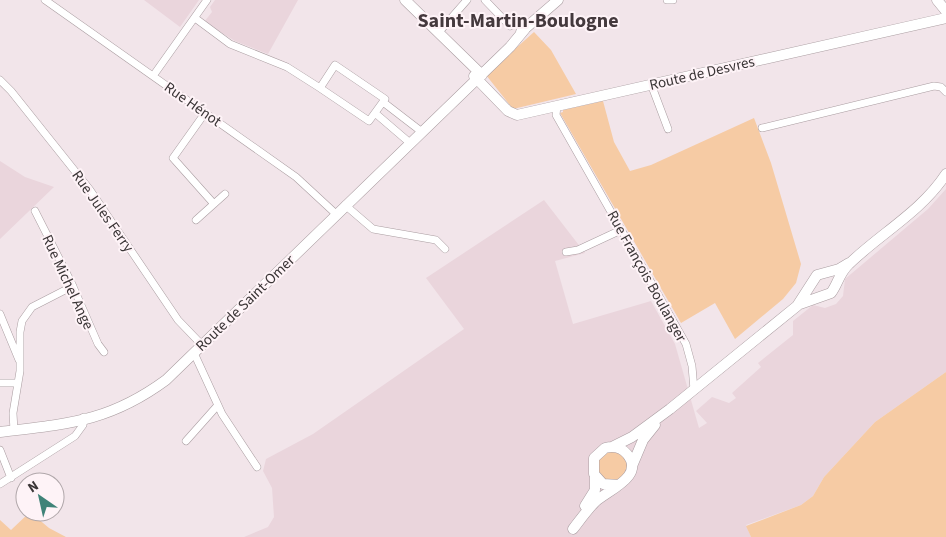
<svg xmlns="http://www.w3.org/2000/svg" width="946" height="537" viewBox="0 0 946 537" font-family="'Source Sans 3',sans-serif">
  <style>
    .built { fill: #ead5dc }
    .green { fill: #f6cba4 }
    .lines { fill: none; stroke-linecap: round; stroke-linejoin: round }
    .street-casing { stroke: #aa9da1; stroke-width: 8 }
    .secondary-casing { stroke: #aa9da1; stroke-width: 11 }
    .street { stroke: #fff; stroke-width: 7 }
    .secondary { stroke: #fff; stroke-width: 10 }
    .labels { text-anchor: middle; stroke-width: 4; stroke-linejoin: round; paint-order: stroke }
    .street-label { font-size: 15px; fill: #3a3536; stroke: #fef3f7 }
    .district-label { font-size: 20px; font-weight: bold; fill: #44393d; stroke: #fef3f7 }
  </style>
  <rect width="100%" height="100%" fill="#f2e5ea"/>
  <!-- built -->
  <path class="built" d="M144,0H199L180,27Z
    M215,0H298L268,54L235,41L204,22L212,12L210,7Z
    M0,161L25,177L54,187L0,239Z
    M946,189V372L875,422L824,477L813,496L801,505L746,525L751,537H244L268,527L274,517L272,488L263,471L266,459L313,434L464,329L426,278L544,200L585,253L555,261L573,324L651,301L675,344L699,428L707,423L696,411L712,397L729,403L736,398L732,393L761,367L758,363L793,335V321L813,305L825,308L836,304L843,296L845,279L928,209Z"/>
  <!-- green -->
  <path class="green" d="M534,32L551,50L576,94L513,109L486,75Z
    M603,101L614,142L630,171L651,165L754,118L771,163L801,264L796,283L783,299L735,339L715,303L681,323L560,113L563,112V110Z
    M946,372V537H751L746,526L801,505L813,496L824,477L875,422Z
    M597 466a15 15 0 1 1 30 0a15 15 0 1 1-30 0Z
    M30,512L49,528L66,537H0V520L11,530Z"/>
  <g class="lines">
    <!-- street casing -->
    <g class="street-casing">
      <path id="street" d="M45,0L296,177L336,214
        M485,0L510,26
        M667,0H673
        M195,18L230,44L287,67L320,88
        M439,32L467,0
        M335,65L385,99L369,121L320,88Z
        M153,76L207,0
        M0,80L11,91L90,190L178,320L202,345
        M651,84L668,129
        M383,102L422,132
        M557,106L556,115L686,344L692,366L694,390
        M205,113L173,158L214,204
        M375,113L410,143
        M762,128L934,86L941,87L946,92
        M345,205L373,229L436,240L445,249
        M35,211L71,282L98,344L104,352
        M196,220L225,194
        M566,252L578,250L621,230
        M0,314L19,360
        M194,353L222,414L257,467
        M0,383H18
        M14,431L13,413L20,371V332L22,321L32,307L73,286
        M186,441L218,405
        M0,450L11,478
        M0,484L75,436L83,425L84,417"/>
    </g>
    <!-- secondary casing -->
    <g class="secondary-casing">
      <path id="secondary" d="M405,0L482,75
        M937,0L946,11
        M521,32L558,0
        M474,76L508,111L517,115L946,18
        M800,304L831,293C838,284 839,273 849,264C881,233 921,212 946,174
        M0,432C67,424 109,422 166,380L510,47L525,29
        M612,447L632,437L670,409L797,306L817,275L839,269L849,263
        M632,466L643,440L655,425
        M585,506L595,490V477
        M573,529C580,520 587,510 595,502C608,490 646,476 627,454C621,447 613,446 605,448L594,458V474L603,484L619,485"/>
    </g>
    <!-- street -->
    <use href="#street" class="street"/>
    <!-- secondary -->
    <use href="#secondary" class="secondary"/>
  </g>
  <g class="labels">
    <!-- street labels -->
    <g class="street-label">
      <text transform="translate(702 73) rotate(-13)" y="5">Route de Desvres</text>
      <text transform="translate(193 104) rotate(35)" y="5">Rue Hénot</text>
      <text transform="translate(103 211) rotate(55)" y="5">Rue Jules Ferry</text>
      <text transform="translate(647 276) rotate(61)" y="5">Rue François Boulanger</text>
      <text transform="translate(68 282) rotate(65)" y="5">Rue Michel Ange</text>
      <text transform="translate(245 303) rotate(-44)" y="5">Route de Saint-Omer</text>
    </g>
    <!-- district labels -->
    <g class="district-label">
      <text x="518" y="27">Saint-Martin-Boulogne</text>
    </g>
  </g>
  <!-- north arrow -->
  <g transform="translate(40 497) rotate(326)"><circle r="24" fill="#fef3f7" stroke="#b0a7aa"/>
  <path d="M0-4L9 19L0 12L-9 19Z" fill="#3f8378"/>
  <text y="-8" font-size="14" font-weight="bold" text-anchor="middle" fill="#3a3536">N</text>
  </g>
</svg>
